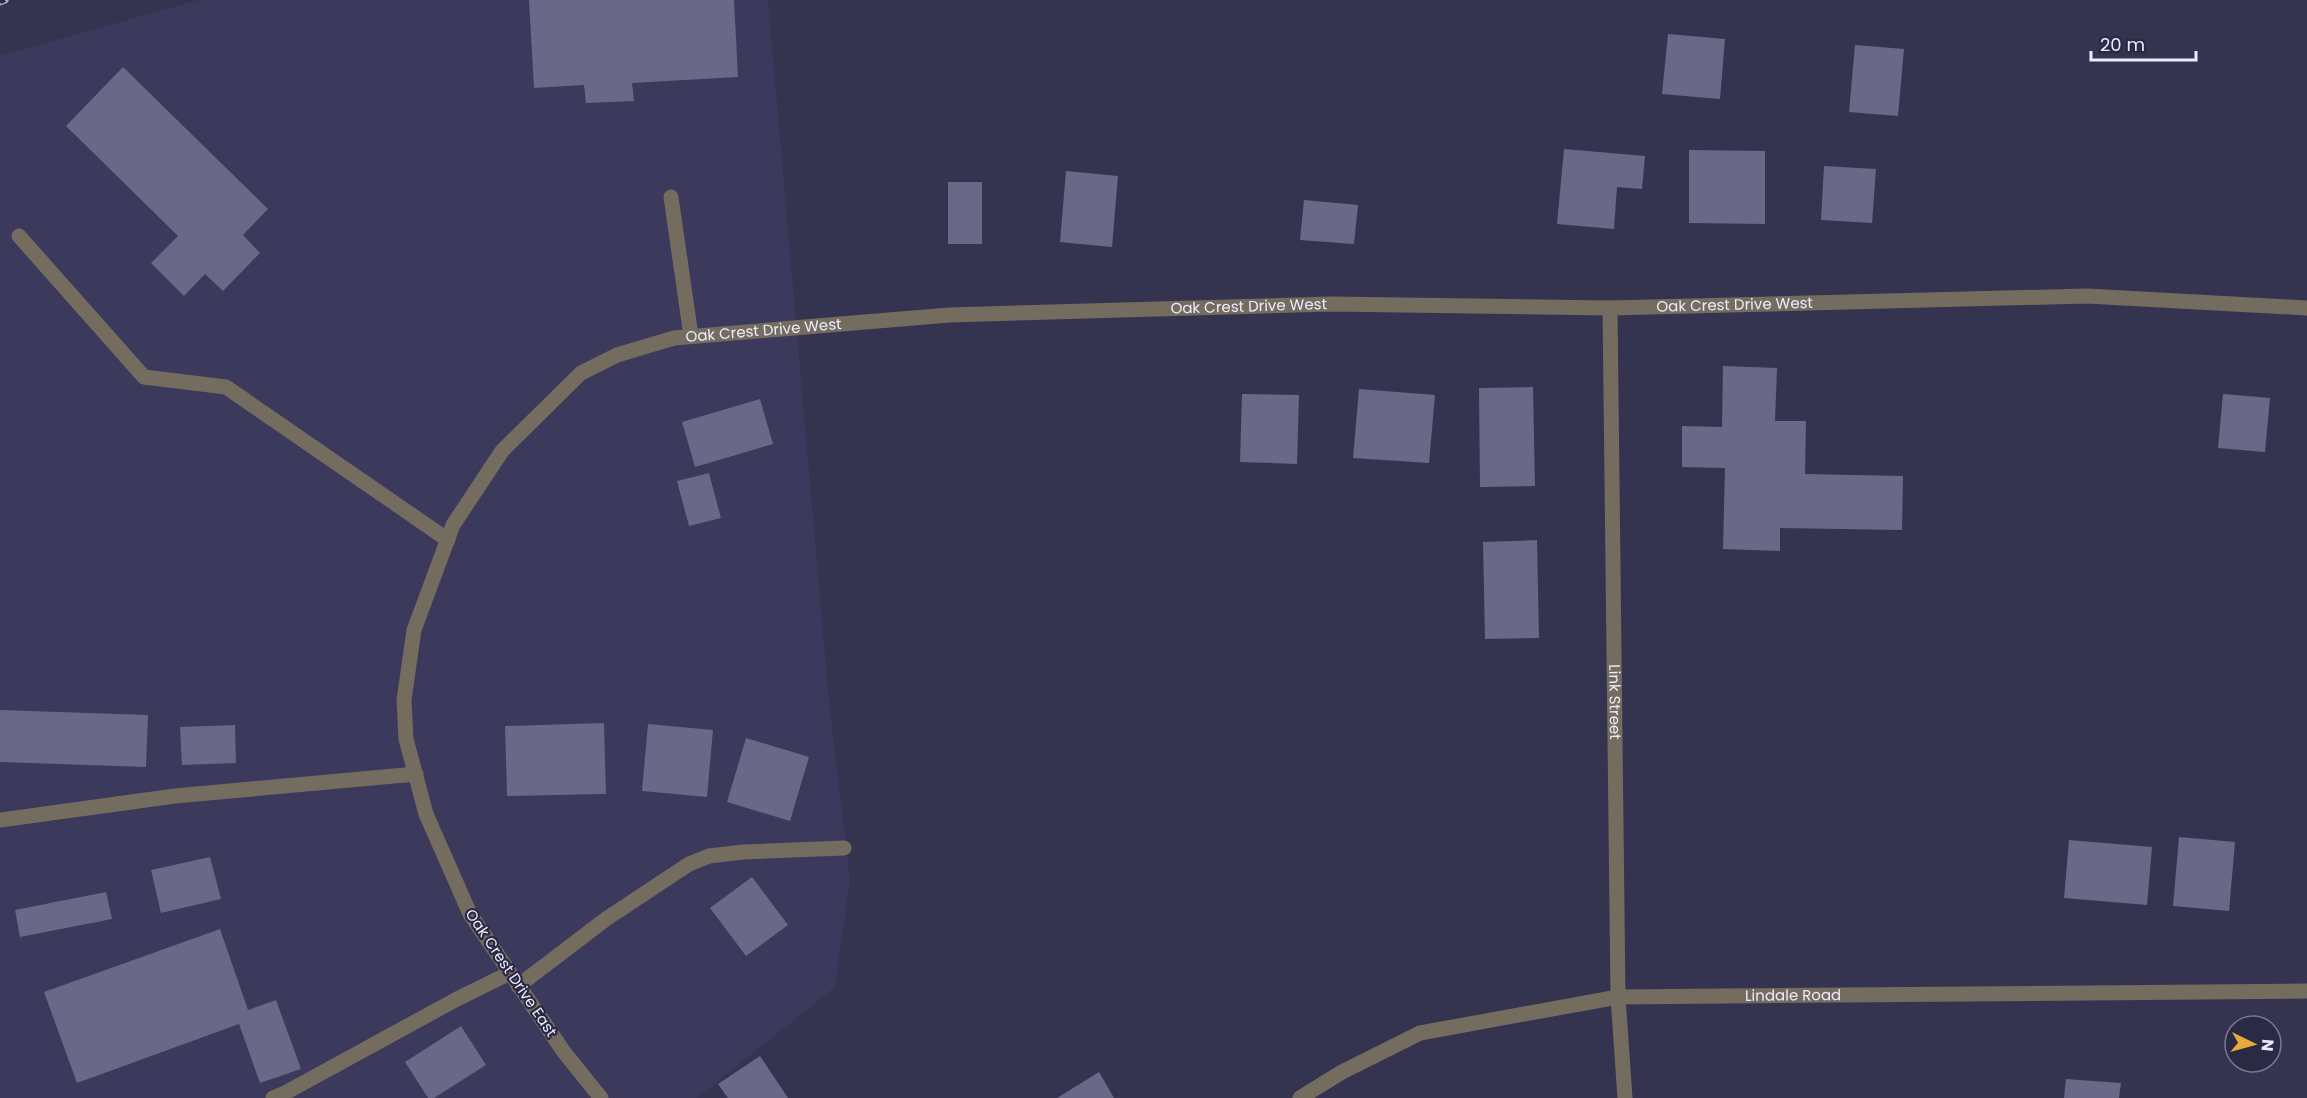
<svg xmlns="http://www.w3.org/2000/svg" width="2307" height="1098" viewBox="0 0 2307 1098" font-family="Poppins,sans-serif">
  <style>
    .built { fill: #3b395c }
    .building { fill: #696888 }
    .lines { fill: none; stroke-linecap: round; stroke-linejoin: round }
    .lane { stroke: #746c5f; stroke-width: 15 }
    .street { stroke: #746c5f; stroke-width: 15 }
    .rail-casing { stroke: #acacc2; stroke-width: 7 }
    .rail { stroke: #2b2a45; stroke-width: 4.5; stroke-dasharray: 14; stroke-linecap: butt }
    .labels { text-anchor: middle; stroke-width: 4.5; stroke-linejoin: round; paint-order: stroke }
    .street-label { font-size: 15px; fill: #ebebfe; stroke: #2b2a45 }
  </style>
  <rect width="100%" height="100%" fill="#353450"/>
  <!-- built -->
  <path class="built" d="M198,0H768L829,701L850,880L835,987L697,1098H0V56Z"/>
  <!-- building -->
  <path class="building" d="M529,0H734L738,77L632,83L634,101L586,103L584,85L534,88Z
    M1668,34L1725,39L1720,99L1662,94Z
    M1855,45L1904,49L1898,116L1849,112Z
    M123,67L268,209L243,235L260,253L223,291L205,274L184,296L151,263L178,236L66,126Z
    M1564,149L1645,156L1642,189L1617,187L1614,229L1557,224Z
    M1689,150L1765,151V224L1689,223Z
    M1824,166L1876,169L1872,223L1821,220Z
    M1066,171L1118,176L1112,247L1060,242Z
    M948,182H982V244H948Z
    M1304,200L1358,205L1354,244L1300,240Z
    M1723,366L1777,368L1775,421H1806L1805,474L1903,476L1902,530L1780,528V551L1723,549L1725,468L1682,467V426L1722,427Z
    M1533,387L1535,486L1480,487L1479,388Z
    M1359,389L1435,395L1429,463L1353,458Z
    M1242,394L1299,395L1297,464L1240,462Z
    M2223,394L2270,398L2265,452L2218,448Z
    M760,399L773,444L695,467L682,422Z
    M709,473L721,518L689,526L677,481Z
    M1537,540L1539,638L1485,639L1483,542Z
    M0,710L148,715L146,767L0,762Z
    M604,723L606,794L507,796L505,726Z
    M648,724L713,730L707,797L642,791Z
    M235,725L236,763L182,765L180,727Z
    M746,738L809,757L790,821L727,802Z
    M2179,837L2235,842L2229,911L2173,906Z
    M2069,840L2152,847L2147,905L2064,898Z
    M210,857L221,899L161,913L151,870Z
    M752,877L788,925L746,956L710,908Z
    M106,892L112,919L20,937L15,910Z
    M220,929L248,1010L276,1000L301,1069L260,1083L239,1024L77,1083L44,992Z
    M461,1026L486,1065L434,1098H428L405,1062Z
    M760,1056L788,1098H728L718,1084Z
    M1099,1072L1114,1098H1057Z
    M2066,1079L2121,1083L2119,1098H2064Z"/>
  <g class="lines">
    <!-- lane -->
    <path class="lane" d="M671,197L691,336
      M19,236L144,377L226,387L448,540
      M0,820L175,796L416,774
      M518,986L606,919L689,864L709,856L743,852L844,848
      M273,1098L283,1094L457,999L510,973"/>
    <!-- street -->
    <g class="street">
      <path id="s1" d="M1610,308L1618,997L1625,1098"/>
      <path id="s2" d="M601,1098L564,1052L470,914L426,814L406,739L404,700L414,630L453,525L502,451L581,373L617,355L674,338L949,315L1331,304L1610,308L2087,296L2307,308"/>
      <path id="s3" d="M1300,1098L1342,1072L1420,1033L1618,997L2307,991"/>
    </g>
    <!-- rail casing -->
    <g class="rail-casing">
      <path id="rail" d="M0,2L5,0"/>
    </g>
    <!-- rail -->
    <use href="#rail" class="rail"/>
  </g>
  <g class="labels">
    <!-- street labels -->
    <g class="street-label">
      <text dy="5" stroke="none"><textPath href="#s2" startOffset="1996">Oak Crest Drive West</textPath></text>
      <text dy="5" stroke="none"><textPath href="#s2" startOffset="1510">Oak Crest Drive West</textPath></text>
      <text dy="5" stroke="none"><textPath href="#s2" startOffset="1024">Oak Crest Drive West</textPath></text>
      <text dy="5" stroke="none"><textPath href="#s1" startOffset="394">Link Street</textPath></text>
      <text transform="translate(511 973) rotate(56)" y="5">Oak Crest Drive East</text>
      <text dy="5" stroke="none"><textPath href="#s3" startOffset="513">Lindale Road</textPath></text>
    </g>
  </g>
  <!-- north arrow -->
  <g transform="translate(2253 1044) rotate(95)"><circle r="28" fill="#2b2a45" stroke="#78778f" stroke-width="1.5"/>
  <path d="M0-4.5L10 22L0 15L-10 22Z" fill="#e8ab37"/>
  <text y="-9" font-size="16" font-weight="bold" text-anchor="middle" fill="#ebebfe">N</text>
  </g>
  <!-- scale -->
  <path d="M2091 51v9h105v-9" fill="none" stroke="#ebebfe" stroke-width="3"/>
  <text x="2100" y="51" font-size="18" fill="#ebebfe" stroke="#2b2a45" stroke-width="4.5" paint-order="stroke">20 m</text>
</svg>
